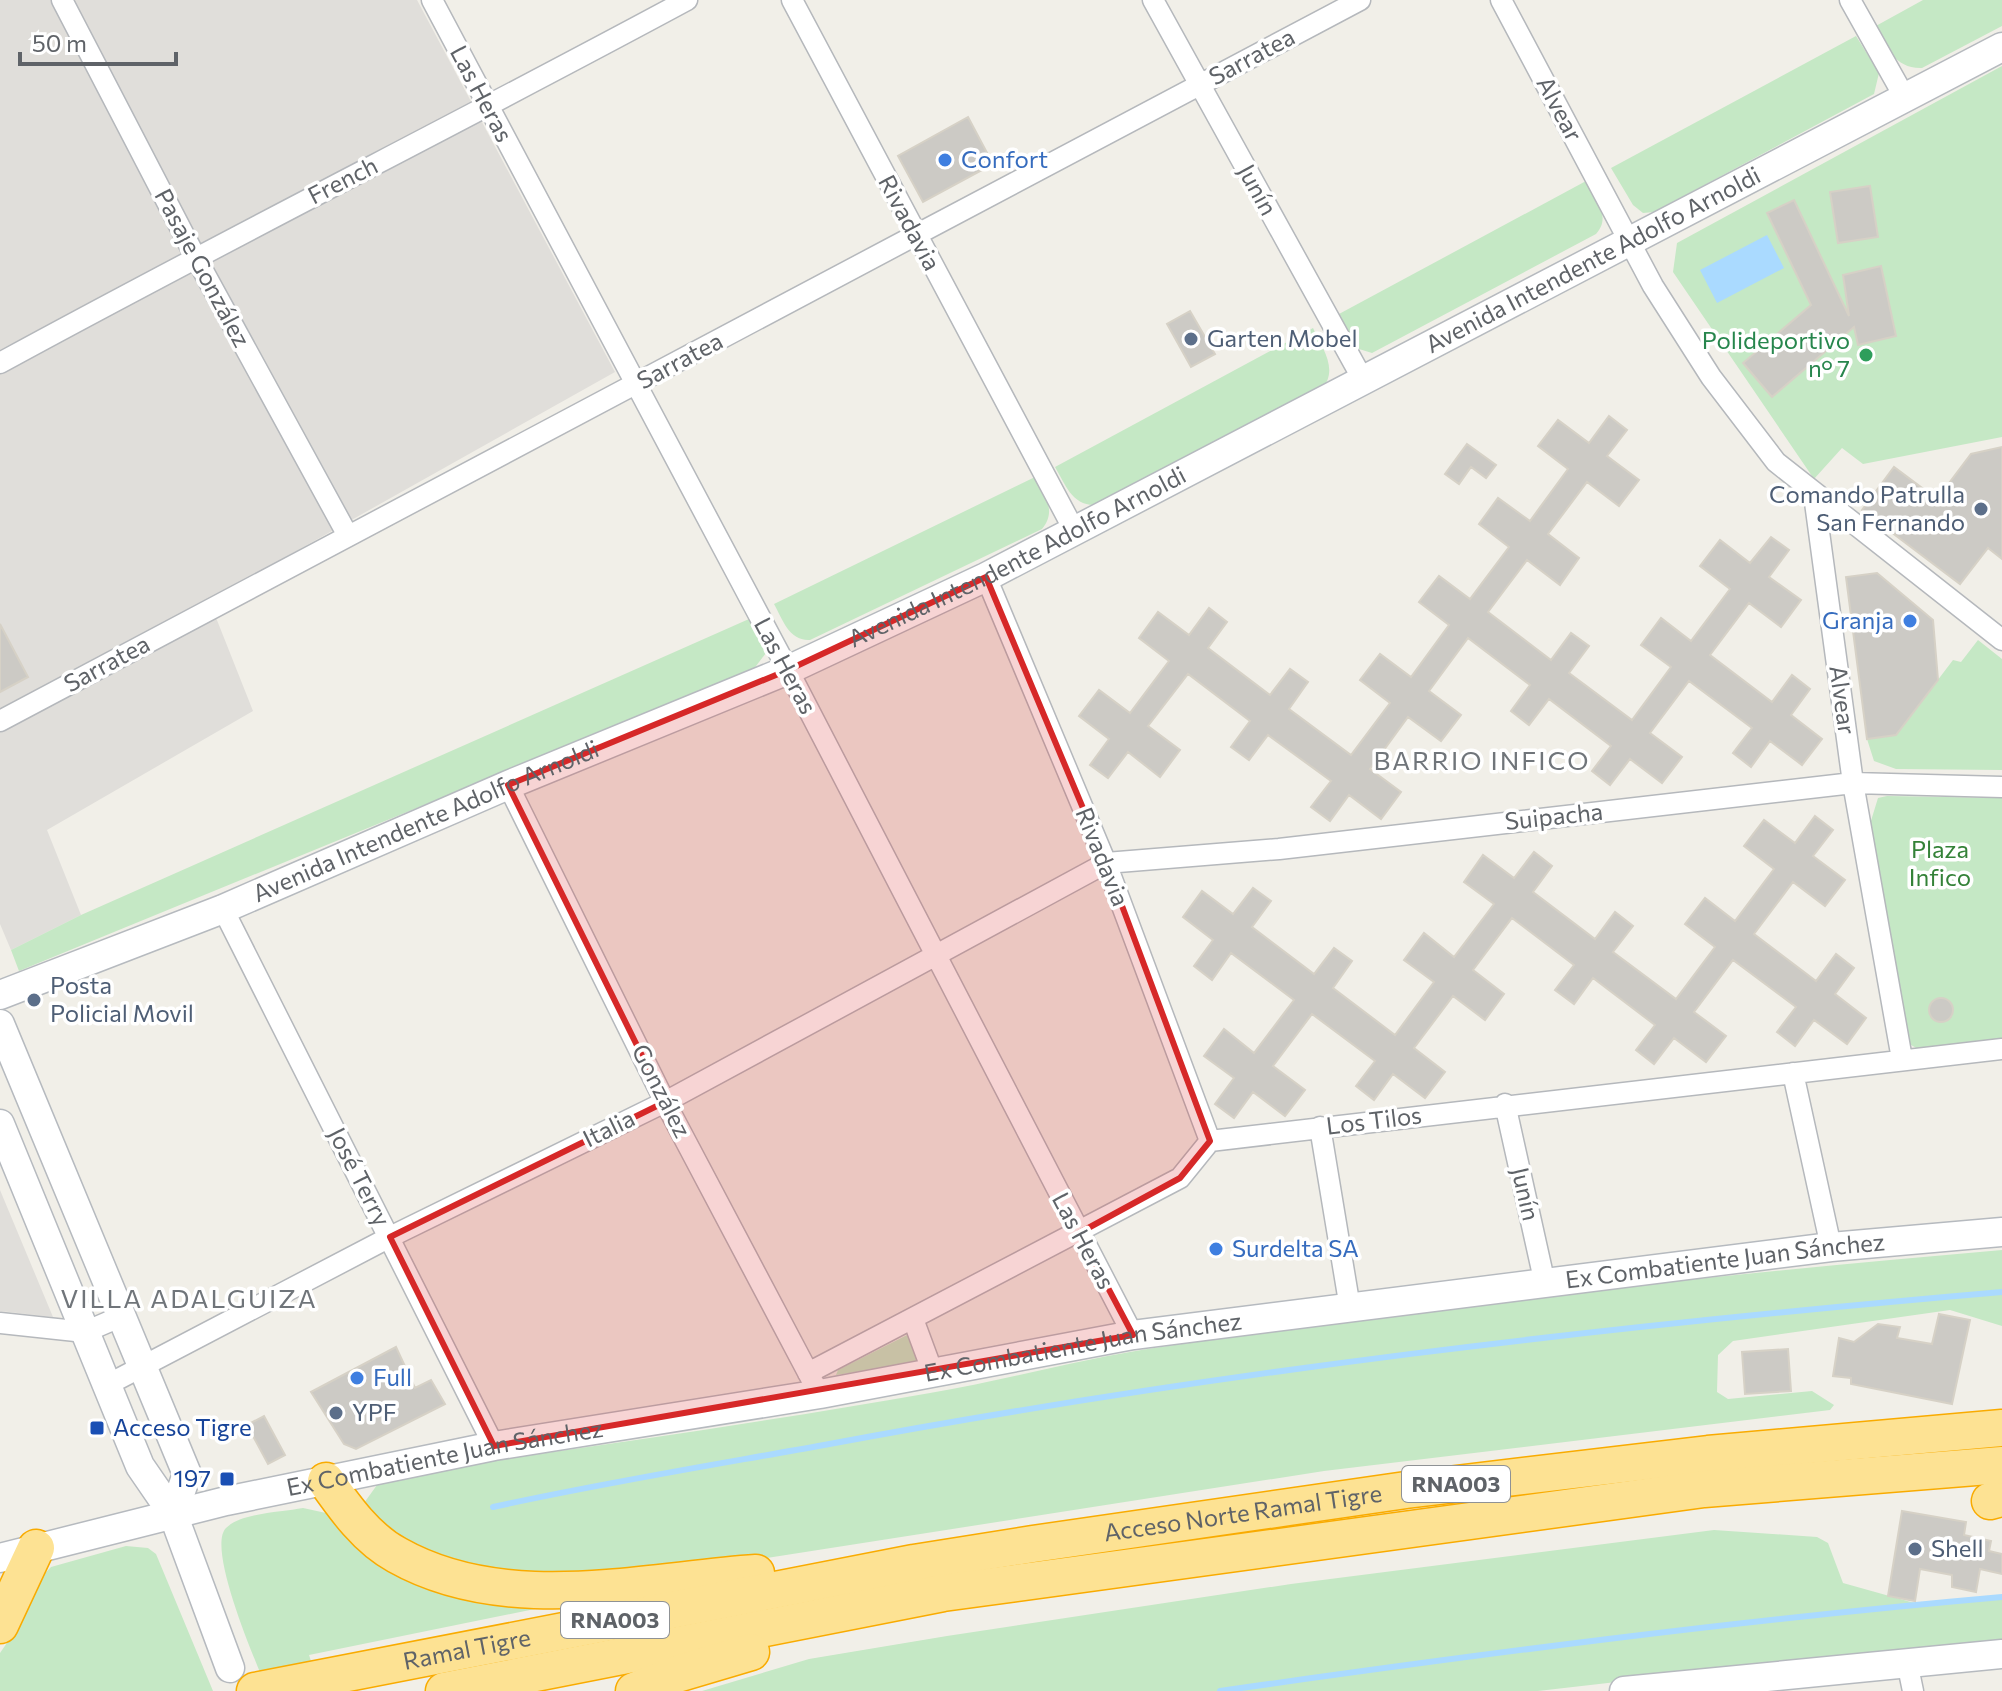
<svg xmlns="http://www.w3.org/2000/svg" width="2002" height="1691" viewBox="0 0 2002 1691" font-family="Commissioner,sans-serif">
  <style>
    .industrial { fill: #e0deda }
    .green { fill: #c5e8c5 }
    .water { fill: #aadaff }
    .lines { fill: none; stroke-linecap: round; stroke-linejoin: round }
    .stream { stroke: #aadaff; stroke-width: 6 }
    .building { fill: #cccac5; stroke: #d6d1c6; stroke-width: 2 }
    .street-casing { stroke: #b5b8bc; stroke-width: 23 }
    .secondary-casing { stroke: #b6babf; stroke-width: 31 }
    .highway-casing { stroke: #f9ab00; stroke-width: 39 }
    .street { stroke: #fff; stroke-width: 20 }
    .secondary { stroke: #fff; stroke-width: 28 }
    .highway { stroke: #fde293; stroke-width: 36 }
    .marked { fill: #d62828; fill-opacity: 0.2; stroke: #d62828; stroke-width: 6; stroke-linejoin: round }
    .shop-dot { fill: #3f7fe0; stroke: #fff; stroke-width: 3 }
    .service-dot { fill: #5c6f8a; stroke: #fff; stroke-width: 3 }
    .leisure-dot { fill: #2e9e5b; stroke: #fff; stroke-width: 3 }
    .transit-dot { fill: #1a4fb4; stroke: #fff; stroke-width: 3 }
    .labels { text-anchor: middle; stroke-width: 7; stroke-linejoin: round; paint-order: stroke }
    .shield { fill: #fff; stroke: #8f9295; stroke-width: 2 }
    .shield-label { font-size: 22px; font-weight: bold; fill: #5f6368 }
    .street-label { font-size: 24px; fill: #5f6368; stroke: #fff }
    .shop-label { font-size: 24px; fill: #366cbe; stroke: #fff; text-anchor: start }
    .service-label { font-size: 24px; fill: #4e5e75; stroke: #fff; text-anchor: start }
    .leisure-label { font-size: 24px; fill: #27864d; stroke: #fff; text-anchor: end }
    .park-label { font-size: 24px; fill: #348238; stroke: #fff }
    .transit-label { font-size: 24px; fill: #164399; stroke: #fff; text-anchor: start }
    .neighbourhood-label { font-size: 26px; letter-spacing: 2px; fill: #70757a; stroke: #fff }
  </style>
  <rect width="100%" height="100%" fill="#f1efe8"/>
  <!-- industrial -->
  <path class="industrial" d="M0,0H417L615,372L209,600L253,711L47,830L81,915L11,950L0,924Z
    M0,1190L53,1317L0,1311Z"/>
  <!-- green -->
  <path class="green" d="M1923,0H2002V26L1922,68C1895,69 1887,47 1874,27Z
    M1856,36L1879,73L1874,94L1654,212L1643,213L1633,205L1611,168Z
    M2002,66V437L1863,464L1842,448L1814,479L1673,272L1677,243Z
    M1586,181C1595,199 1612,216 1596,234L1372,353L1359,349L1339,314Z
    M1313,328C1322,348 1339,369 1322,389L1094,505C1072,505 1065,484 1055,467Z
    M1035,477C1045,495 1057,511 1042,529L810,640C789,641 783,620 774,604Z
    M749,619L766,653L753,670L19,971L11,950L81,915Z
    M1978,640L2002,659V770L1896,769L1874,761L1867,739L1896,735L1953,660L1961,662Z
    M1887,796L2002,798V1040L1918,1049L1906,1042L1870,824L1878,798Z
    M2002,1250V1326L1950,1310L1733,1341L1718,1355L1717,1392L1728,1399L1812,1391L1834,1405L1830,1410L1324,1471L728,1564L508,1577L455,1567L403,1543L364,1503L377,1485L399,1474C576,1449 753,1424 930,1393C1007,1380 1083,1358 1161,1347C1440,1305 1721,1274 2002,1250Z
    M913,1332L923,1362L836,1375L838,1370Z
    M303,1508L326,1513L346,1526L564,1603L309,1655L321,1691H268C257,1665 206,1548 226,1528C241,1513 282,1512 303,1508Z
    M1714,1530L1817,1537L1828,1543L1843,1583L1918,1604L2002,1597V1642L1903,1649L1538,1691H702L809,1659L947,1636L1291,1584Z
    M126,1546L148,1548L156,1554L213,1691H0V1653L11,1637L31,1588L51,1567Z"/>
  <!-- water -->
  <path class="water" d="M1767,235L1784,268L1717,303L1700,270Z"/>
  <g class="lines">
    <!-- stream -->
    <path class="stream" d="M493,1507C602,1483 713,1465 824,1445C1213,1372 1608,1326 2002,1292
      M1220,1691C1480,1654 1740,1620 2002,1597"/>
  </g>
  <!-- building -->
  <path class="building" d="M968,117L993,164L923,202L898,156Z
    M1870,186L1878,237L1838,243L1830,192Z
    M1794,200L1849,316L1843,275L1881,266L1896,336L1858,345L1854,327L1772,397L1743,363L1811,305L1767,213Z
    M1190,311L1215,354L1191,367L1167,324Z
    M1609,416L1627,430L1607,456L1639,480L1619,506L1587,482L1548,534L1579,558L1560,585L1527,560L1488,612L1551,660L1571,633L1589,646L1569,673L1632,720L1671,667L1641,645L1661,618L1691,641L1730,589L1700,566L1720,540L1750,563L1771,537L1789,550L1769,577L1801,600L1781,627L1749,603L1710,655L1772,702L1792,675L1810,689L1791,715L1822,739L1802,765L1770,741L1751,767L1733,753L1752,728L1689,681L1650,733L1682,757L1662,783L1630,759L1610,785L1592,771L1611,746L1549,699L1529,725L1511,711L1530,685L1468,638L1429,691L1461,715L1441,741L1408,717L1370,769L1401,792L1381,819L1349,795L1330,821L1311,807L1331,781L1268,735L1249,760L1231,747L1250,721L1188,674L1148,726L1180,750L1160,777L1128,752L1108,778L1090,765L1109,739L1079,716L1099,690L1130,713L1169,661L1139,638L1158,612L1189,635L1209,608L1227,622L1208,648L1270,695L1290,669L1308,682L1289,709L1351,755L1390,703L1360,680L1380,654L1411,677L1449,625L1419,602L1439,576L1470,599L1509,547L1479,524L1498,498L1530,521L1568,469L1538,446L1558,420L1589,443Z
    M1467,444L1496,465L1486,478L1471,467L1459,484L1445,474Z
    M2002,447V559L1988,548L1960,584L1862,510L1894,467L1937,499L1971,454Z
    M1877,573L1933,620L1938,680L1896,735L1867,739L1846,577Z
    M0,624L28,677L0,692Z
    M1815,816L1833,830L1813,856L1845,880L1825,906L1793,882L1754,934L1816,981L1836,954L1854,968L1835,994L1866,1018L1847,1044L1814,1020L1795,1046L1777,1032L1796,1007L1733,960L1694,1012L1726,1036L1706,1062L1674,1038L1654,1064L1636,1050L1655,1025L1593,978L1574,1004L1555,990L1574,965L1512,918L1473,970L1504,994L1485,1020L1453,996L1414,1048L1445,1072L1425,1098L1393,1074L1374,1100L1356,1086L1375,1061L1312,1014L1273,1066L1305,1090L1285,1116L1253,1092L1234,1118L1215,1104L1234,1078L1204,1056L1224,1029L1254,1053L1294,1000L1231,953L1212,980L1194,966L1213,940L1183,917L1202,891L1233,914L1253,888L1271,901L1252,927L1314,974L1334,948L1352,961L1333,988L1395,1035L1434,982L1404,960L1424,933L1454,957L1494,904L1464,882L1483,855L1514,878L1534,852L1552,866L1533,892L1595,939L1615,912L1633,926L1613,952L1676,999L1715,947L1685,924L1705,898L1735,921L1774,869L1744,846L1764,820L1795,843Z
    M1929 1010a12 12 0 1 1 24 0a12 12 0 1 1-24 0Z
    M1939,1314L1970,1320L1952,1404L1851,1384V1378L1833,1376L1839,1338L1854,1342L1878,1324L1900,1327L1897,1338L1932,1344Z
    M396,1347L415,1388L431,1380L445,1404L356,1449L344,1444L311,1392Z
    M1788,1349L1791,1391L1745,1394L1742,1352Z
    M264,1416L285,1455L268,1464L247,1425Z
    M1902,1511L1966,1522L1964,1535L1991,1541L1989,1551L2002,1554V1574L1980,1569L1976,1592L1952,1587V1575L1920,1569L1915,1601L1888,1596Z"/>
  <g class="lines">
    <!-- street casing -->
    <g class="street-casing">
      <path id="street" d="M62,0L195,256L347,534
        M432,0L788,670L1133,1335
        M792,0L1074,530
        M1153,0L1362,378
        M1501,0L1653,286L1711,377L1776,462L2002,640
        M1850,0L1905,98
        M0,363C227,239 459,123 687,0
        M1814,495L1853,783L1902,1059
        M986,577L1106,863L1210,1141
        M0,721C451,478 907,241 1360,0
        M508,785L665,1102L814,1384
        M223,909L494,1446
        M1793,1073L1831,1247
        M1505,1104L1545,1284
        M1320,1127L1350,1308
        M913,1319L933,1373
        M0,1323L85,1332L122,1316
        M808,1373L1180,1178L1210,1141L2002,1049
        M107,1385L390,1237L665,1102L1106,863L1279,849L1853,783L2002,787
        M1907,1662L1913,1691"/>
    </g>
    <!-- secondary casing -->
    <g class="secondary-casing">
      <g id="secondary">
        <path id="s1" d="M0,995L223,909L508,785L788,670L986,577L2002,47"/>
        <path d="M0,1024L187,1474L173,1514"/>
        <path d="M0,1124L140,1466L173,1514L230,1668"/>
        <path id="s2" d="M0,1558L226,1501L494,1446L820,1394L1133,1335L1831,1247L2002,1232"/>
        <path d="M1624,1691L2002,1654"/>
      </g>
    </g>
    <!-- highway casing -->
    <g class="highway-casing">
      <g id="highway">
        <path d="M326,1481C345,1508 367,1539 397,1555C505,1616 640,1581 756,1573"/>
        <path d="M1990,1501L2002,1498"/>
        <path d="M0,1625L36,1548"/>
        <path id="s3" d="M255,1691L914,1563L1033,1544L1406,1490L1708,1454L2002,1428"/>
        <path d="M444,1691L943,1593L1704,1489L2002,1465"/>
        <path d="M634,1691L677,1674L751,1652"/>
      </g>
    </g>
    <!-- street -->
    <use href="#street" class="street"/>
    <!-- secondary -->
    <use href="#secondary" class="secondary"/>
    <!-- highway -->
    <use href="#highway" class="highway"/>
  </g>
  <!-- marked area -->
  <path class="marked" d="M986,577L1106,863L1210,1141L1180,1178L1079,1233L1133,1335L494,1446L390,1237L665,1102L508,785L788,670Z"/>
  <!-- markers -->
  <g class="shop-dot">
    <circle cx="945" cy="160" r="8"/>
    <circle cx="1910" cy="621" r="8"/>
    <circle cx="1216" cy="1249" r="8"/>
    <circle cx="357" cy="1378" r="8"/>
  </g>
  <g class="service-dot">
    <circle cx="1191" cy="339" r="8"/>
    <circle cx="1981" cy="509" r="8"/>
    <circle cx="34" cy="1000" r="8"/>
    <circle cx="336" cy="1413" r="8"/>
    <circle cx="1915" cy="1549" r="8"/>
  </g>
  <circle class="leisure-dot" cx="1866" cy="355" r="8"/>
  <g class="transit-dot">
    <rect x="89" y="1420" width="16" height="16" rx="4"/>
    <rect x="219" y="1471" width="16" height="16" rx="4"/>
  </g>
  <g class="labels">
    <!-- shield labels -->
    <g class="shield">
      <rect x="1402" y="1466" width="108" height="36" rx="6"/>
      <rect x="561" y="1602" width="108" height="36" rx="6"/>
    </g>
    <g class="shield-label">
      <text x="1456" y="1492">RNA003</text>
      <text x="615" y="1628">RNA003</text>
    </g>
    <!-- street labels -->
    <g class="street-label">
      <text transform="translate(1252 57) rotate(-28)" y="8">Sarratea</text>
      <text transform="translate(481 94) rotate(62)" y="8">Las Heras</text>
      <text transform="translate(1559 109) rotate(62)" y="8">Alvear</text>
      <text transform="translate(343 181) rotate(-27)" y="8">French</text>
      <text transform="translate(1257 190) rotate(61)" y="8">Junín</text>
      <text transform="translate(909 223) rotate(62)" y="8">Rivadavia</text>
      <text dy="8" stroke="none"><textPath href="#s1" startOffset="1756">Avenida Intendente Adolfo Arnoldi</textPath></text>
      <text transform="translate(202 268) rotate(62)" y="8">Pasaje González</text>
      <text transform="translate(680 361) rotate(-28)" y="8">Sarratea</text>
      <text dy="8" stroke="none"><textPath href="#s1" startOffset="1108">Avenida Intendente Adolfo Arnoldi</textPath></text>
      <text transform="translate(107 664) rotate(-28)" y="8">Sarratea</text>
      <text transform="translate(785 666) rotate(62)" y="8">Las Heras</text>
      <text transform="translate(1842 700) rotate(82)" y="8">Alvear</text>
      <text transform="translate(1554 817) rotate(-6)" y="8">Suipacha</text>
      <text dy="8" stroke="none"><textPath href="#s1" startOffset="460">Avenida Intendente Adolfo Arnoldi</textPath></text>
      <text transform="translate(1102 857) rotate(68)" y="8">Rivadavia</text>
      <text transform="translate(661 1091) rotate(63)" y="8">González</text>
      <text transform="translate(1374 1121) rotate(-7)" y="8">Los Tilos</text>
      <text transform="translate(609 1129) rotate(-26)" y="8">Italia</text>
      <text transform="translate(359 1177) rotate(63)" y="8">José Terry</text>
      <text transform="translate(1525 1194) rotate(77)" y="8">Junín</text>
      <text transform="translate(1083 1241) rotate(62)" y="8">Las Heras</text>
      <text dy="8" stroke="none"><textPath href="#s2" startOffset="1752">Ex Combatiente Juan Sánchez</textPath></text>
      <text dy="8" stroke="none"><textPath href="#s2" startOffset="1104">Ex Combatiente Juan Sánchez</textPath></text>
      <text dy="8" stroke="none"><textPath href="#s2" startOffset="456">Ex Combatiente Juan Sánchez</textPath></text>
      <text dy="8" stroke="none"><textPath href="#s3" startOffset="1004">Acceso Norte Ramal Tigre</textPath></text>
      <text dy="8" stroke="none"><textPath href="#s3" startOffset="216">Ramal Tigre</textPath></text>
    </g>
    <!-- shop labels -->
    <g class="shop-label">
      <text x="961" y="168">Confort</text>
      <text x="1894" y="629" text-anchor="end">Granja</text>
      <text x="1232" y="1257">Surdelta SA</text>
      <text x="373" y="1386">Full</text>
    </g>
    <!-- service labels -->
    <g class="service-label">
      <text x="1207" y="347">Garten Mobel</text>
      <text x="1965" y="503" text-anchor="end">Comando Patrulla<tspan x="1965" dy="28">San Fernando</tspan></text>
      <text x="50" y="994">Posta<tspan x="50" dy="28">Policial Movil</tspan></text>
      <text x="352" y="1421">YPF</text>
      <text x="1931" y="1557">Shell</text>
    </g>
    <!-- leisure labels -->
    <g class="leisure-label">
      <text x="1850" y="349">Polideportivo<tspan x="1850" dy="28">n° 7</tspan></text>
    </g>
    <!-- park labels -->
    <g class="park-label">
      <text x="1940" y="858">Plaza<tspan x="1940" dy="28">Infico</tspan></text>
    </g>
    <!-- transit labels -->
    <g class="transit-label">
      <text x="113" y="1436">Acceso Tigre</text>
      <text x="211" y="1487" text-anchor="end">197</text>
    </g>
    <!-- neighbourhood labels -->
    <g class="neighbourhood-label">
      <text x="1482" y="770">BARRIO INFICO</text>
      <text x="189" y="1308">VILLA ADALGUIZA</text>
    </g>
  </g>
  <!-- scale -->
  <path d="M20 52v12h156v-12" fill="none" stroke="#5f6368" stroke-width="4"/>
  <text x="32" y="52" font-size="24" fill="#5f6368" stroke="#ffffff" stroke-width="6" paint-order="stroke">50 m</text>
</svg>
